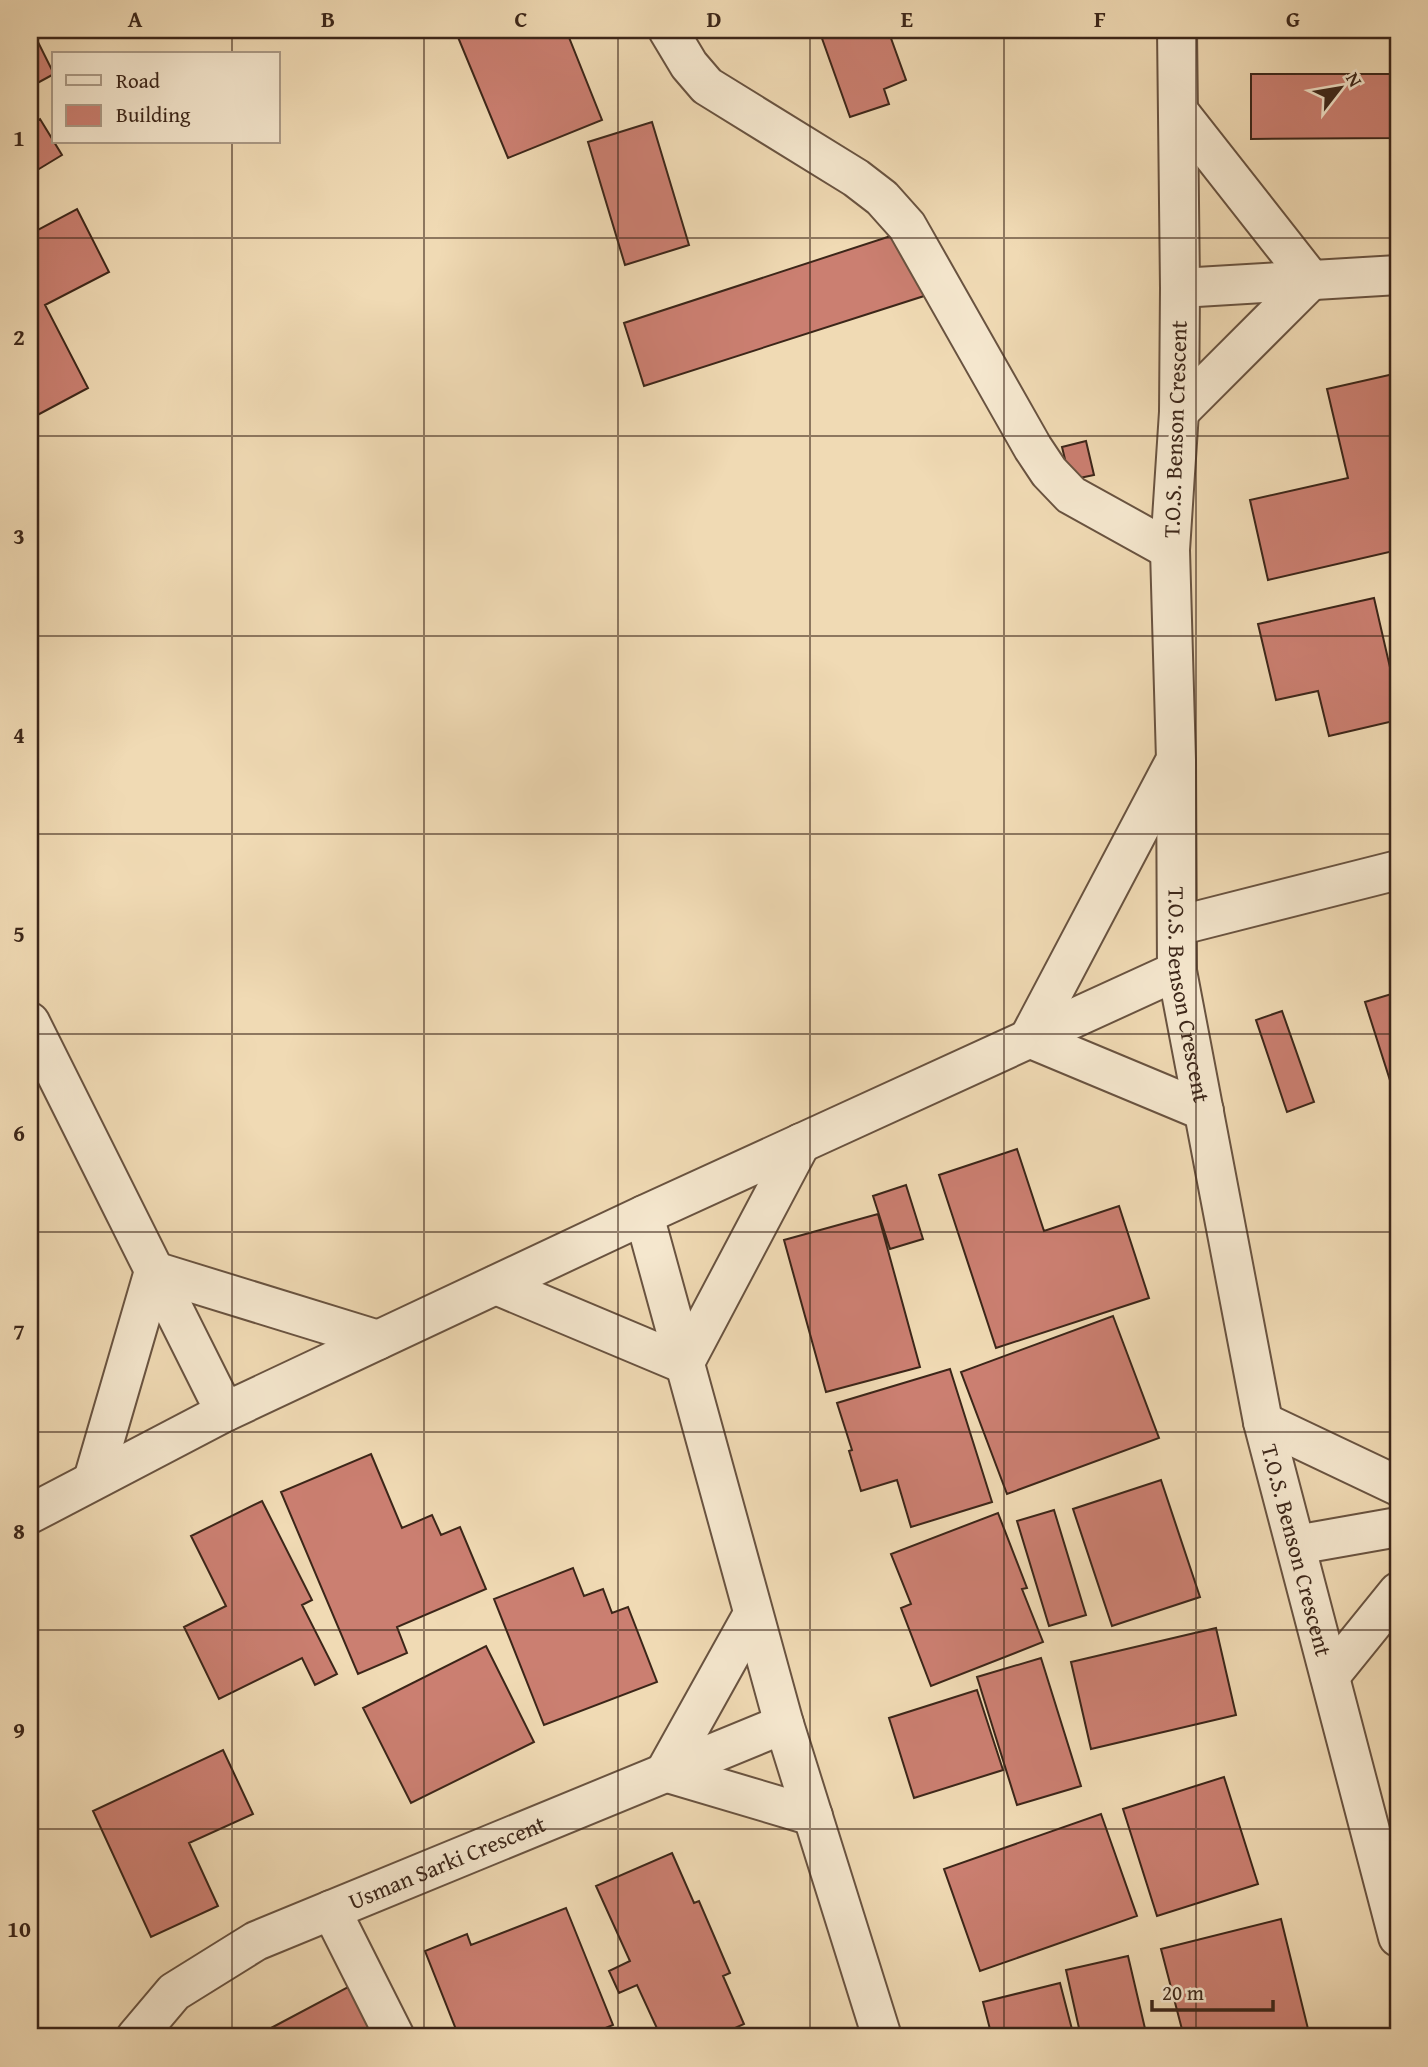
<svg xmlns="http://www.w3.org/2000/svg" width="1428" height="2067" viewBox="0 0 1428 2067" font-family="'Gentium Book Plus',serif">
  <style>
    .building { fill: #cb7f71; stroke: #3c2619; stroke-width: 2 }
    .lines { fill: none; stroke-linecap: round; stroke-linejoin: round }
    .minor-casing { stroke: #695340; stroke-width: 42 }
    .minor { stroke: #f5e7ce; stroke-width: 38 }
    .grid { fill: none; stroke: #3c2619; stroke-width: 2; stroke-opacity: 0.55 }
    .labels { text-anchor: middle; stroke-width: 7; stroke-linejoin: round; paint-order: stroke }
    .street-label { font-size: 23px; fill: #3c2619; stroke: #f5e7ce }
    .neatline { fill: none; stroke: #3c2619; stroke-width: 2.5 }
    .grid-label { font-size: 23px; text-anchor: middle; font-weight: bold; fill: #3c2619 }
  </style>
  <rect width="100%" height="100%" fill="#f0dab4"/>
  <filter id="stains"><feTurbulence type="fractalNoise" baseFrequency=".00286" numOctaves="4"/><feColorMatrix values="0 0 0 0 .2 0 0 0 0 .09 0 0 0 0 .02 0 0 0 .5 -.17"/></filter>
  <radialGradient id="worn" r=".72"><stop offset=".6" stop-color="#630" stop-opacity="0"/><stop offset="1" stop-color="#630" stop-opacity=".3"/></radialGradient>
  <!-- building -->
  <path class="building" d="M30,30H32L54,74L30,87Z
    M455,30H566L602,120L508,158Z
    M819,30H888L906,80L884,89L889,104L850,117Z
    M1251,74H1398V138L1251,139Z
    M40,119L62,155L34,172L30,166V125Z
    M652,122L689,245L625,265L588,142Z
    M77,209L109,272L45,305L88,388L30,419V234Z
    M903,232L924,296L644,386L624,323Z
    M1398,373V550L1268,580L1250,500L1348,478L1327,389Z
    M1086,441L1094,475L1070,480L1062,447Z
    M1374,598L1398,702V720L1329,736L1318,691L1276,700L1258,624Z
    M1398,992V1095L1395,1096L1365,1002Z
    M1282,1011L1314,1102L1287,1112L1256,1020Z
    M1017,1149L1044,1231L1119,1206L1149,1298L996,1348L939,1175Z
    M906,1185L923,1239L890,1249L873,1196Z
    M878,1214L920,1367L826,1392L784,1240Z
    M1113,1316L1159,1438L1007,1494L961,1372Z
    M950,1369L992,1502L911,1527L897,1480L861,1491L849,1451L852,1450L837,1403Z
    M371,1454L402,1528L432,1515L441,1535L460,1527L486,1589L397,1627L407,1653L358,1674L281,1492Z
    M1161,1480L1200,1597L1112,1626L1073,1509Z
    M262,1501L312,1600L302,1605L337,1674L315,1685L302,1658L219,1699L184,1627L226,1606L191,1536Z
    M1054,1510L1086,1615L1049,1626L1017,1521Z
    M998,1513L1027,1588L1022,1589L1043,1642L931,1686L901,1608L911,1604L891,1554Z
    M573,1568L584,1596L603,1589L612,1613L628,1607L657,1682L544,1725L494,1599Z
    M1216,1628L1236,1715L1091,1749L1071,1662Z
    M486,1646L534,1742L411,1803L363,1708Z
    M1041,1658L1081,1786L1017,1805L977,1677Z
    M977,1690L1003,1770L914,1798L889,1718Z
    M223,1750L253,1814L189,1843L218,1906L151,1937L93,1811Z
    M1224,1777L1258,1884L1157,1916L1123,1809Z
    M1101,1814L1137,1916L980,1971L944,1869Z
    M672,1853L694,1903L699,1901L730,1973L723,1976L744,2024L715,2037H661L637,1985L619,1993L609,1971L630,1961L596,1886Z
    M566,1908L613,2025L583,2037H459L425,1951L467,1934L471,1945Z
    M1281,1919L1310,2037H1184L1161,1949Z
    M1128,1956L1147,2037H1081L1066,1970Z
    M1060,1983L1074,2037H992L983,2002Z
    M348,1987L375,2037H276L271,2028Z"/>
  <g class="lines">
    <!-- minor casing -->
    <g class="minor-casing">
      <g id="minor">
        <path d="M668,30L689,65L707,86L856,178L882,198L907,226L1033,448L1049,472L1071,495L1170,550"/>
        <path id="s1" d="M1177,30L1180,288L1179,412L1170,550L1176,760L1177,971L1263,1422L1398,1937"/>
        <path d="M1180,288L1398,275"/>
        <path d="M1179,412L1311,280L1179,112"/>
        <path d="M1173,765L1029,1038L1204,1111"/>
        <path d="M1177,926L1398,870"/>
        <path d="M30,1022L225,1412L30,1514"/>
        <path d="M644,1215L784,1724L882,2037"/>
        <path d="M496,1285L684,1364L801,1143"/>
        <path d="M225,1412L644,1215L1177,971"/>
        <path d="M1263,1422L1398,1486"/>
        <path d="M93,1480L154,1271L378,1340"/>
        <path d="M1296,1545L1398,1527"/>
        <path d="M753,1614L665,1772L813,1816"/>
        <path d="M1330,1676L1398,1592"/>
        <path d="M331,1910L395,2037"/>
        <path id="s2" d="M136,2037L174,1992L256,1941L784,1724"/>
      </g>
    </g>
    <!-- minor -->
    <use href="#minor" class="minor"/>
  </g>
  <!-- grid -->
  <path class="grid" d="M232,30V54M424,30V2037M618,30V2037M810,30V2037M1004,30V2037M1196,30V2037M232,142V2037M30,238H1398M30,436H1398M30,636H1398M30,834H1398M30,1034H1398M30,1232H1398M30,1432H1398M30,1630H1398M30,1829H1398"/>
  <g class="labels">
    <!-- street labels -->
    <g class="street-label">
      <text transform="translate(1175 429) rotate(-88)" y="8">T.O.S. Benson Crescent</text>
      <text dy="8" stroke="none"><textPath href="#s1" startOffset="966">T.O.S. Benson Crescent</textPath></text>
      <text dy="8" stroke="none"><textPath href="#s1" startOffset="1533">T.O.S. Benson Crescent</textPath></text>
      <text dy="8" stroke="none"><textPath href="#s2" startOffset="362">Usman Sarki Crescent</textPath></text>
    </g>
  </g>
  <!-- margin -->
  <rect width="1428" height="2067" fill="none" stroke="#f0dab4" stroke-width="77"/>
  <!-- legend -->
  <rect x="52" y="52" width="228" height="91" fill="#f5e7ce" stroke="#ab9a86" stroke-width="2"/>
  <rect x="66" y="75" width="35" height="10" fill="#f5e7ce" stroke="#ab9a86" stroke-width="2"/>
  <text x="116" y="88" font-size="21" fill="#3c2619">Road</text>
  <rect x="66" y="105" width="35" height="21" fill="#cb7f71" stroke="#ab9a86" stroke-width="2"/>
  <text x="116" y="122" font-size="21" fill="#3c2619">Building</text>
  <!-- north arrow -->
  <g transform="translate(1340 88) rotate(59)" stroke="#f5e7ce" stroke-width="5" paint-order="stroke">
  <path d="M0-5L12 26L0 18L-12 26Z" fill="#3c2619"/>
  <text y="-10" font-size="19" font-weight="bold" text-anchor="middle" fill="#3c2619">N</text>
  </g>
  <!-- scale -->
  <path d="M1152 2000v10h121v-10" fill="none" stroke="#3c2619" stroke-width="3.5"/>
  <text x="1162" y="2000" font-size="21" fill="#3c2619" stroke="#f5e7ce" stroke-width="5" paint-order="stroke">20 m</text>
  <rect x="38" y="38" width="1352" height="1990" class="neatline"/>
  <g class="grid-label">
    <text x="135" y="27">A</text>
    <text x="328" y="27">B</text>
    <text x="521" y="27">C</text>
    <text x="714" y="27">D</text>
    <text x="907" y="27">E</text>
    <text x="1100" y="27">F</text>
    <text x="1293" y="27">G</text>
    <text x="19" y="146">1</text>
    <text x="19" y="345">2</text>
    <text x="19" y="544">3</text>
    <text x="19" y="743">4</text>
    <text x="19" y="942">5</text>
    <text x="19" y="1141">6</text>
    <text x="19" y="1340">7</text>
    <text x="19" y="1539">8</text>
    <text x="19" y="1738">9</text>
    <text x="19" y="1937">10</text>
  </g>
  <rect width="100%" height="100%" filter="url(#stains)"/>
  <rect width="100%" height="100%" fill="url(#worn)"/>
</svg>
